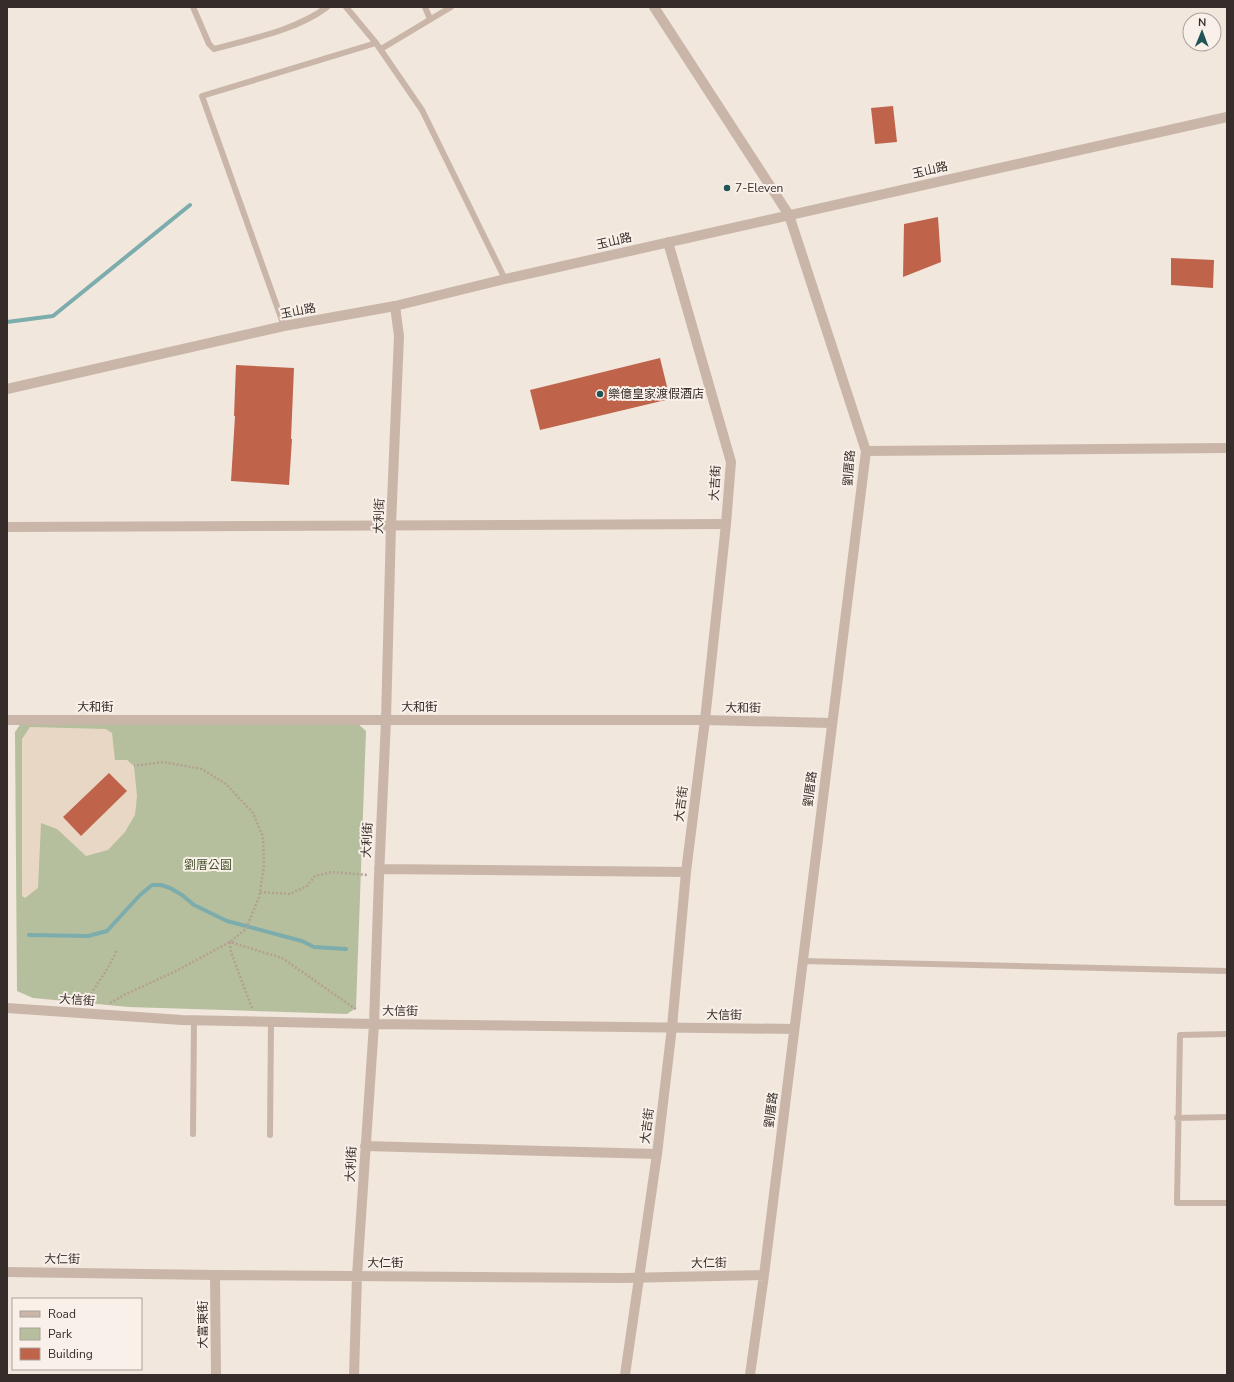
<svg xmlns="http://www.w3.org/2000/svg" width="1234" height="1382" viewBox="0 0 1234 1382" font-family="'Nunito Sans','Noto Sans TC',sans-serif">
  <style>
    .green { fill: #b5bf9d }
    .plaza { fill: #e8d7c4 }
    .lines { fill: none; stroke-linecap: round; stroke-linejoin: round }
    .stream { stroke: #7dacad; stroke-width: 4 }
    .building { fill: #c0634b }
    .path { stroke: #b4a093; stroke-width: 2.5; stroke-dasharray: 2 2; stroke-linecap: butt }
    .service { stroke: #c9b6a9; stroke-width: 6 }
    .minor { stroke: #c9b6a9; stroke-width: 10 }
    .tertiary { stroke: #c9b6a9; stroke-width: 10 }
    .poi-dot { fill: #205456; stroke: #f9f1e9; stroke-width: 1.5 }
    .labels { text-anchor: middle; stroke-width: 4; stroke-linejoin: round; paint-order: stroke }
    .street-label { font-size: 12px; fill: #362c29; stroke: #f9f1e9 }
    .poi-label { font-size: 12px; fill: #362c29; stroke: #f9f1e9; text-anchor: start }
    .park-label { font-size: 12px; fill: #47532d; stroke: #f9f1e9 }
  </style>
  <rect width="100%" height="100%" fill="#f1e7dd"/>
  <!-- green -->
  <path class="green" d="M23,720L356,722L366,731L356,1008L347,1014L129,1007L33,998L17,991L15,732Z"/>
  <!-- plaza -->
  <path class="plaza" d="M30,727L106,729L112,733L115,760H127L134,766L137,796L135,815L125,832L108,850L86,856L57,829L41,823L38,888L25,898L22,896V739Z"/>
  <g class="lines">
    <!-- stream -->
    <path class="stream" d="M7,322L53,316L190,205
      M29,935L88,936L107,931L140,895L152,885H161L170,888L182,895L194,905L227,921L302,941L314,947L346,949"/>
  </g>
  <!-- building -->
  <path class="building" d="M893,106L897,142L875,144L871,108Z
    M938,217L941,262L903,277L904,224Z
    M1171,258L1214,260L1213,288L1171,285Z
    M660,358L670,399L540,430L530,390Z
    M236,365L294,368L291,439H292L289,485L231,481L235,416H234Z
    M109,773L127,791L81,836L63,817Z"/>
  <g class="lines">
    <!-- path -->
    <path class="path" d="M260,892L290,894L307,886L315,876L332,872L368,875
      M87,1001C96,984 110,968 117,949
      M110,1003L126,994L176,971L230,942L246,929L259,897L264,866L263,837L253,813L226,784L202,769L163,762L134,766
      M252,1008L231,952L230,942L282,958L357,1010"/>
    <!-- service -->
    <path class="service" d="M193,7L209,44L214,49C251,39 297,30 327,7
      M346,7L376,43L422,110L505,279
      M425,7L430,19
      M381,49L451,7
      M284,326L202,96L376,43
      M802,961L1227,971
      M1227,1034L1180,1035L1177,1203H1227
      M1177,1118L1227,1117
      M193,1134L194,1020
      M270,1135L271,1022"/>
    <!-- minor -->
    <path class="minor" d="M654,7L789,215L866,451L764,1275L750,1375
      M866,451L1227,448
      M7,527L726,524
      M7,720H705L831,723
      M379,869L686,872
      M7,1008L182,1020L374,1024L794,1029
      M365,1146L657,1154
      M7,1272L215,1275L623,1278L764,1275
      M215,1275L216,1375
      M354,1375L357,1276L374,1024L379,876L386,720L391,525L399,336L395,306"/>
    <!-- tertiary -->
    <path class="tertiary" d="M7,389L284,326L395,306L505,279L1227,117
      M625,1375L657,1154L672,1027L686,872L705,720L726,524L731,462L668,242"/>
  </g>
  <!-- markers -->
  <g class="poi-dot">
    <circle cx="727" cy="188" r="4"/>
    <circle cx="600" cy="394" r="4"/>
  </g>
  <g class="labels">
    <!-- street labels -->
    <g class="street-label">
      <text transform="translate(930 170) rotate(-13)" y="4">玉山路</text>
      <text transform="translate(614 241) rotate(-13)" y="4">玉山路</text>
      <text transform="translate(298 311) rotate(-11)" y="4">玉山路</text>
      <text transform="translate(849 468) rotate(-86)" y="4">劉厝路</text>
      <text transform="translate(715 483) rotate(-87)" y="4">大吉街</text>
      <text transform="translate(379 516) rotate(-88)" y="4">大利街</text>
      <text x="95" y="711">大和街</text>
      <text x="419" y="711">大和街</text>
      <text transform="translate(743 708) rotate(1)" y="4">大和街</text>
      <text transform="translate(810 789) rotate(-83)" y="4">劉厝路</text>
      <text transform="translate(681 804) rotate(-83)" y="4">大吉街</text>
      <text transform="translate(367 840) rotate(-87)" y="4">大利街</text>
      <text transform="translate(77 1000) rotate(4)" y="4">大信街</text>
      <text transform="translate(400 1011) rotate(1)" y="4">大信街</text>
      <text transform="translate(724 1015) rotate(1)" y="4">大信街</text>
      <text transform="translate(771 1110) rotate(-83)" y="4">劉厝路</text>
      <text transform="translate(647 1126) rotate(-83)" y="4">大吉街</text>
      <text transform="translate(351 1164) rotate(-87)" y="4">大利街</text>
      <text transform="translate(62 1259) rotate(1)" y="4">大仁街</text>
      <text x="385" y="1267">大仁街</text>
      <text transform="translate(709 1263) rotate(-1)" y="4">大仁街</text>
      <text transform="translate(203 1325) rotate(-90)" y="4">大富東街</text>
    </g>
    <!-- poi labels -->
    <g class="poi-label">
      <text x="735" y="192">7-Eleven</text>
      <text x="608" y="398">樂億皇家渡假酒店</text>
    </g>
    <!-- park labels -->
    <g class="park-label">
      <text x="208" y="869">劉厝公園</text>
    </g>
  </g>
  <!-- border -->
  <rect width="1234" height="1382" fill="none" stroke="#362c29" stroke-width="16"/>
  <!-- legend -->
  <rect x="12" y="1298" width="130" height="72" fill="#f9f1e9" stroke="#aba29c"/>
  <rect x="20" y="1311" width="20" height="6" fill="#c9b6a9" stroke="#aba29c"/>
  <text x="48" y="1318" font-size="12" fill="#362c29">Road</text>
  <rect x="20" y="1328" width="20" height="12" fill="#b5bf9d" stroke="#aba29c"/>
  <text x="48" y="1338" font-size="12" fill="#362c29">Park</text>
  <rect x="20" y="1348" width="20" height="12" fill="#c0634b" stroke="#aba29c"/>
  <text x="48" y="1358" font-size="12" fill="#362c29">Building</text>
  <!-- north arrow -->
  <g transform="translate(1202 32) rotate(1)"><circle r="19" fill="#f9f1e9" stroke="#aba29c"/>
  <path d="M0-3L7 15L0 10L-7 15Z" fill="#205456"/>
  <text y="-6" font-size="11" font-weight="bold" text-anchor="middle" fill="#362c29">N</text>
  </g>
</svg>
